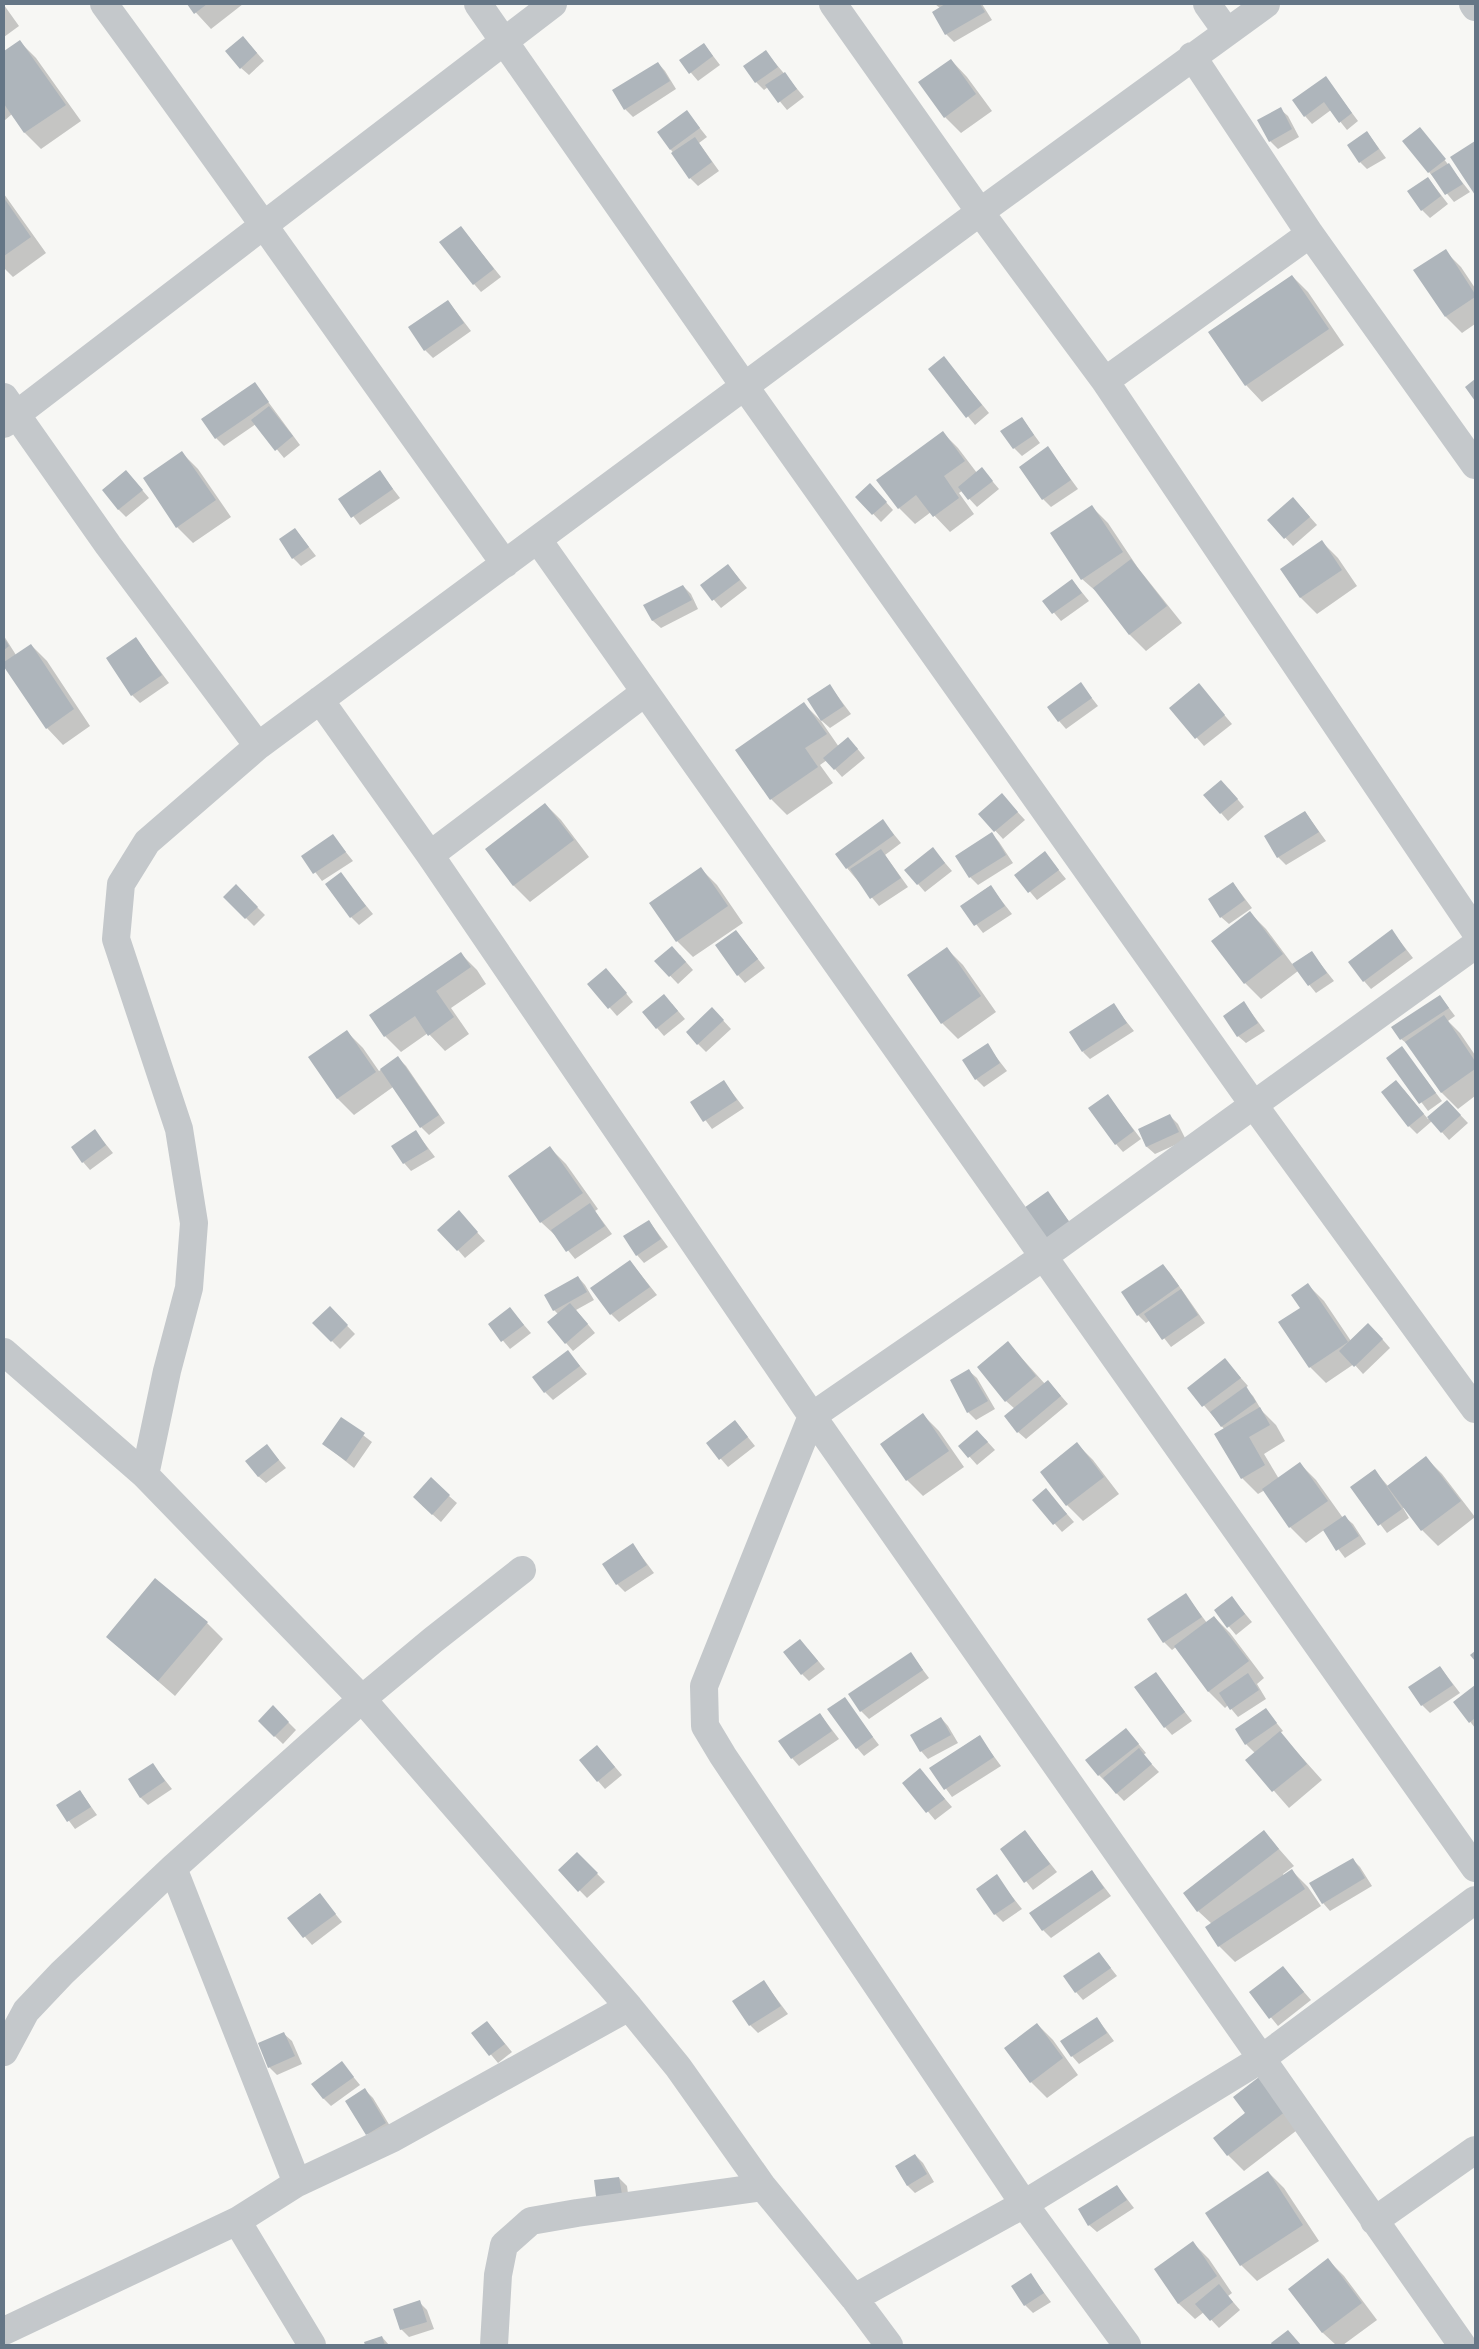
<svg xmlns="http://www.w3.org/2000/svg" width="1479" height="2349" viewBox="0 0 1479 2349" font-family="Mulish,sans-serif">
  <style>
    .shadow { fill: #0003 }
    .building { fill: #aeb5bb }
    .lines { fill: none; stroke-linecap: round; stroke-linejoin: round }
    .minor { stroke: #c4c8cb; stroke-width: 28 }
  </style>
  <rect width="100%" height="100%" fill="#f7f7f4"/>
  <!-- shadow -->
  <path class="shadow" d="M188,4H243L211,29Z
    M935,4H982L992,20L954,42L946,34L933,12L940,8Z
    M4,5L19,26L4,37Z
    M20,42L36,58L81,121L41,149L25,133L12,114L4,121V53Z
    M704,44L720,65L698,81L681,61Z
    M250,45L264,61L249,75L241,68Z
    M765,51L804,97L787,110L768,87L764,90L756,82Z
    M951,60L967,77L992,111L961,133L945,117Z
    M658,63L665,71L676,89L633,117L625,109Z
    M1326,78L1358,121L1347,130L1331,110L1312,124L1305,116Z
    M1280,109L1288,116L1299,137L1278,149L1270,141Z
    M687,112L707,137L699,143L719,171L698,186L690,178L659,132Z
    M1420,129L1470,192L1454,202L1429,172Z
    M1367,132L1386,158L1367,169L1360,162Z
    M1475,142V193L1452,157Z
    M1428,178L1448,204L1430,218L1422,210Z
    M4,194L46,253L13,277L4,268Z
    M468,236L501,277L481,292L474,284Z
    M1445,251L1461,267L1475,288V324L1462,333L1446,317Z
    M1292,276L1308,292L1344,345L1262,402L1246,385Z
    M448,301L471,331L433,358L425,350Z
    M944,358L989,413L975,425L929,369Z
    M255,384L300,445L284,458L256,424L224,446L216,438Z
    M1022,418L1040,443L1022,456L1014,448Z
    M942,432L958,448L977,473L982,469L999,489L977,507L962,491L959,493L974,514L950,532L931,512L915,524L899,508Z
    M1048,448L1078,489L1051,507L1043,499Z
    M182,453L198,469L231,517L193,543L177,527Z
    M126,471L149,498L126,517L118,509Z
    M380,472L400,498L360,525L340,499Z
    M878,493L893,510L881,522L857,497Z
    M1092,507L1108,523L1138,568L1182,623L1146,651L1130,635L1099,594L1082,579Z
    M1301,507L1317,525L1293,546L1269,520Z
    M295,529L316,556L301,566L293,558Z
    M1322,542L1338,558L1357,586L1317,614L1301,598L1282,569Z
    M728,565L747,588L721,608L701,585Z
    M1072,580L1089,601L1061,621L1044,601Z
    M683,586L691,594L698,609L661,628L653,621L645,606Z
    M4,636L16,655L31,645L47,661L90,726L63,745L47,728L4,665Z
    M136,639L169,683L140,703L132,695Z
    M1081,684L1098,706L1066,729L1059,721Z
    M1199,685L1232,724L1204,746L1171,708Z
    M830,686L851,714L830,728L822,721L809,699Z
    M804,704L821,721L839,747H856L865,758L842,777L827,760L820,765L833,783L787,815L771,799Z
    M1229,789L1244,807L1228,821L1221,813Z
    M1002,795L1025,820L1003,839L980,814Z
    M545,804L561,820L589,857L530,902L514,886L487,849Z
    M1305,812L1326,841L1286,865L1278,857Z
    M883,821L901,843L885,855L908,887L879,906L847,868Z
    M992,834L999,842L1013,863L978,885L970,877Z
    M333,836L353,861L322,881L303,856Z
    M933,849L952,871L925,892L918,884Z
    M1045,853L1066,879L1037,900L1016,875Z
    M701,869L717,885L743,923L693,957L677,941Z
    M340,874L373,914L359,925L351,917Z
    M1233,883L1252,908L1229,924L1221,917Z
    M236,886L265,915L254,926L225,897Z
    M990,886L1012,914L983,933L962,906Z
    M1250,913L1266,929L1293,965L1311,952L1334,981L1316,993L1298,971L1261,999L1245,983L1213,941Z
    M736,931L765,968L745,983L738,975Z
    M1392,931L1413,958L1371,989L1364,981Z
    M947,949L963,965L996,1012L958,1039L942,1023Z
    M461,954L477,970L486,984L451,1008L469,1034L445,1051L428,1033L401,1052L385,1036L371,1015Z
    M680,955L693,970L678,984L656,961Z
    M613,977L633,1002L617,1016L589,984Z
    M1440,996L1455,1016L1448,1021L1460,1033L1475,1055V1096L1458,1109L1442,1093L1410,1046L1401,1039Z
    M1244,1003L1265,1031L1246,1043L1238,1036Z
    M672,1004L685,1019L664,1036L657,1028Z
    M1113,1005L1134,1031L1090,1059L1083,1052Z
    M720,1017L731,1029L706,1052L687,1033Z
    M347,1032L363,1048L379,1071L398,1058L406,1066L445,1123L429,1135L421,1127L393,1087L354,1115L338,1099L310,1058Z
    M987,1045L1007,1071L984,1087L976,1079Z
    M1402,1048L1442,1101L1428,1111L1388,1058Z
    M724,1082L744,1108L712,1129L692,1102Z
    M1404,1090L1428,1119L1447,1101L1468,1123L1449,1140L1432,1121L1417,1134L1409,1126Z
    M1108,1096L1141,1139L1123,1152L1116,1144Z
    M1170,1116L1178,1124L1186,1140L1155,1154L1147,1147L1139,1130Z
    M95,1131L113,1153L90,1170L83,1162Z
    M416,1132L435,1157L411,1171L404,1163Z
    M550,1148L566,1164L598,1209L595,1211L612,1234L575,1259L558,1238L541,1222Z
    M1048,1193L1077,1232L1044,1255Z
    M466,1220L485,1241L465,1258L458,1250Z
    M649,1221L668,1247L644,1263L637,1255Z
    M630,1261L657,1295L619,1322L611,1314Z
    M1163,1265L1170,1273L1205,1323L1171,1347L1150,1320L1146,1323L1138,1315Z
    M578,1277L585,1285L594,1300L576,1310L595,1333L573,1351L566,1343L558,1314L554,1310Z
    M1308,1285L1324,1301L1351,1341L1376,1332L1390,1348L1363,1374L1354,1364L1326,1383L1310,1367L1301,1309Z
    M330,1308L355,1334L340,1349L314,1323Z
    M510,1309L531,1333L510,1349L489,1324Z
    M1008,1343L1045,1384L1048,1381L1068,1404L1026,1439L1018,1432L1015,1409L1006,1401Z
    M568,1352L587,1374L553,1400L545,1392Z
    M1225,1360L1248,1386L1245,1388L1253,1396L1262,1411L1276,1425L1285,1441L1264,1454L1279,1479L1300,1464L1316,1480L1343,1518L1345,1517L1353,1524L1366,1544L1345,1558L1324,1530L1306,1543L1290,1527L1265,1490L1258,1494L1242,1478L1224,1429L1189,1388Z
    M969,1371L977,1378L995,1409L976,1420L968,1412Z
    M923,1415L939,1431L964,1467L923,1496L907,1480Z
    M342,1419L372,1442L354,1468L324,1444Z
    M735,1421L755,1446L728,1467L707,1443Z
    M985,1439L995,1450L977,1465L960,1446Z
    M1077,1444L1093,1460L1119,1494L1083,1521L1067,1505Z
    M266,1445L286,1468L266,1483L258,1476Z
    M1426,1458L1442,1474L1475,1517L1438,1546L1422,1530L1405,1507L1403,1508L1409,1518L1387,1533L1352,1487L1374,1470L1388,1486Z
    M1046,1490L1074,1522L1062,1532L1034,1500Z
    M449,1496L457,1503L441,1522L422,1505Z
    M633,1545L654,1573L625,1592L617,1584Z
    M1186,1595L1207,1623L1214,1617L1230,1633L1264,1678L1257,1684L1266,1699L1238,1717L1228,1705L1225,1708L1209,1692L1176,1647L1172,1650L1164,1642Z
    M1232,1598L1252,1622L1236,1635L1216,1611Z
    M207,1623L223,1639L175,1696L107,1637Z
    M808,1649L825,1669L809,1681L802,1674Z
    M911,1654L929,1678L869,1719L861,1711Z
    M1440,1667L1460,1693L1430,1713L1422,1705Z
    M1155,1673L1192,1721L1172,1735L1165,1727Z
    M1475,1687V1728L1455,1702Z
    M844,1699L879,1745L864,1756L857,1748Z
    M273,1707L296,1730L283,1744L259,1721Z
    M1266,1710L1283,1731L1280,1733L1322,1780L1289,1808L1247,1760L1255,1753L1246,1744Z
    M820,1714L839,1739L799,1766L792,1758Z
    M941,1718L948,1726L958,1743L928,1759L921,1751Z
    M1126,1729L1146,1753L1143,1755L1159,1772L1124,1801L1099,1775Z
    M979,1736L1001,1766L952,1797L931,1768Z
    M597,1746L622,1775L605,1789L598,1781Z
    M153,1765L172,1789L148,1805L140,1797Z
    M920,1770L952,1807L935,1820L904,1783Z
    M80,1791L97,1815L75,1829L58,1806Z
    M1025,1832L1057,1872L1033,1890L1001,1849Z
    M1264,1832L1294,1866L1283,1874L1284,1876L1292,1871L1308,1887L1321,1906L1235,1962L1219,1946L1212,1924L1198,1911Z
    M577,1853L605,1882L587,1898L560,1870Z
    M1352,1859L1360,1867L1372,1886L1330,1911L1323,1903Z
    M1092,1871L1111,1896L1051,1938L1043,1930Z
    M996,1876L1022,1909L1003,1922L995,1914Z
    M319,1894L342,1922L312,1945L289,1918Z
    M1099,1953L1117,1976L1083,2000L1076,1992Z
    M1283,1968L1311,2000L1278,2026L1251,1993Z
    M764,1982L788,2014L758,2033L750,2025Z
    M1097,2018L1114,2041L1079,2064L1072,2056Z
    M487,2022L512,2052L498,2063L473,2033Z
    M1037,2024L1053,2040L1078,2075L1047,2098L1031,2082Z
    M284,2034L292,2041L302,2064L277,2075L269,2067Z
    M342,2063L360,2085L331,2106L323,2098Z
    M1259,2078L1301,2127L1244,2171L1228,2155Z
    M365,2090L373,2098L393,2131L375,2142L367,2134L347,2101Z
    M915,2155L923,2163L934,2182L915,2193L908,2186L896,2167Z
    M1268,2172L1284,2188L1319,2241L1257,2281L1241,2265Z
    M619,2178L627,2186L630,2208L596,2181Z
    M1117,2186L1134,2208L1097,2232L1089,2225Z
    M1193,2243L1209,2259L1232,2293L1228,2296L1240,2310L1219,2328L1204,2312L1195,2319L1178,2303Z
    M1328,2260L1344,2276L1377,2320L1343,2345H1336L1323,2333L1290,2289Z
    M1031,2275L1051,2302L1033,2313L1025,2305Z
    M419,2302L427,2310L434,2329L409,2337L401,2329Z
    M382,2337L389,2345H366L365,2343Z"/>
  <!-- building -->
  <path class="building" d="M187,4H207L194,14Z
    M945,4H980L985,12L945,35L932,12Z
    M243,36L257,53L240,69L225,51Z
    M20,40L66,105L24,133L4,104V51Z
    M704,43L713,56L689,74L679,60Z
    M766,50L778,67L755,83L743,66Z
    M951,59L976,94L944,118L918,82Z
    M658,62L670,81L624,110L612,90Z
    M785,72L797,89L778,103L765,85Z
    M1326,76L1352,113L1339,123L1324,102L1304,117L1292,100Z
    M1281,107L1292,129L1269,142L1257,120Z
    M687,110L700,128L670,150L657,132Z
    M1420,127L1446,159L1428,173L1402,141Z
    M1367,131L1379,149L1359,163L1347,145Z
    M695,137L712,162L689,179L671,153Z
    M1475,141V195L1450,157Z
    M1449,163L1463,184L1445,195L1431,174Z
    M1428,177L1441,196L1421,211L1407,191Z
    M4,198L31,237L4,256Z
    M461,226L494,269L473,285L439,242Z
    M1446,249L1475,294V297L1445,317L1413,270Z
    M1292,275L1329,329L1245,386L1208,332Z
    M448,300L464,323L424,351L408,327Z
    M944,356L982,405L966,418L928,369Z
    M1475,379V401L1465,387Z
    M255,382L269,402L215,439L201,419Z
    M269,406L293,436L275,451L251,420Z
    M1022,417L1034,435L1013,449L1000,431Z
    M943,431L965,461L944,476L959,498L933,517L916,495L898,509L876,480Z
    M1048,446L1071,480L1042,500L1019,467Z
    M182,451L216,500L176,528L143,478Z
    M982,467L993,481L968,500L958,487Z
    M126,470L143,490L118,510L102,490Z
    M380,470L393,489L351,518L338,499Z
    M870,483L887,502L872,515L855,497Z
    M1293,497L1310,517L1284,539L1267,520Z
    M1092,505L1123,552L1081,580L1050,533Z
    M295,528L309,547L292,559L279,539Z
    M1322,540L1342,570L1300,598L1280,569Z
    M1131,559L1167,606L1129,635L1093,588Z
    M728,564L740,580L712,601L700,585Z
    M1072,579L1082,593L1052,614L1042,601Z
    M683,585L692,600L652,621L643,605Z
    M136,637L162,675L131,696L106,658Z
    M4,638L9,646L4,650Z
    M31,644L74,709L46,729L4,667V662Z
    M1081,682L1092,698L1058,722L1047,707Z
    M1199,683L1225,715L1195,739L1169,708Z
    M830,684L844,706L821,721L807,699Z
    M804,702L827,734L805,748L818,767L770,800L735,750Z
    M848,737L858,749L834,770L823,758Z
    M1221,780L1238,799L1220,814L1203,795Z
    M1002,793L1018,812L994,832L978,814Z
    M545,803L574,840L513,886L485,849Z
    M1305,811L1319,832L1277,858L1264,836Z
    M883,819L894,835L846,869L835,854Z
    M992,832L1006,855L969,878L955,856Z
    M333,834L346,852L313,874L301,856Z
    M933,847L945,863L917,885L904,870Z
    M881,849L901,878L870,899L850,869Z
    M1045,851L1059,870L1028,893L1014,875Z
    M701,867L728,906L676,942L649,903Z
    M341,872L366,906L350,918L325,884Z
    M1233,882L1245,900L1220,918L1208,899Z
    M236,884L258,907L245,919L223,897Z
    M991,885L1005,906L974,926L960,906Z
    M1250,911L1283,954L1244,984L1211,941Z
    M1392,929L1406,950L1363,982L1348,962Z
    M736,930L758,959L737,976L715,945Z
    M672,946L686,962L669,977L654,961Z
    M947,947L981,996L941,1024L907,975Z
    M1312,951L1327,973L1308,986L1292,964Z
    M461,952L471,967L436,991L454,1017L428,1036L415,1016L384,1037L369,1015Z
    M606,968L627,993L608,1009L587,984Z
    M664,994L678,1011L656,1029L642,1012Z
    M1440,995L1449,1008L1400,1040L1391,1027Z
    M1244,1001L1258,1023L1237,1037L1223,1016Z
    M1114,1003L1127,1023L1082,1052L1069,1032Z
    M712,1007L724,1020L697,1045L686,1032Z
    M1444,1015L1475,1061V1069L1441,1093L1405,1042Z
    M347,1030L376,1072L337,1099L308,1057Z
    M988,1043L1000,1063L975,1080L962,1060Z
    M1402,1046L1436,1093L1419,1104L1386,1058Z
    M398,1056L439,1115L420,1128L380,1069Z
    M724,1080L737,1100L703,1122L690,1102Z
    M1396,1080L1424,1114L1408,1127L1381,1092Z
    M1108,1094L1134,1131L1115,1145L1088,1108Z
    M1447,1100L1461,1115L1441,1133L1427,1117Z
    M1170,1114L1179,1132L1146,1147L1138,1129Z
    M95,1129L106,1145L82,1163L71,1147Z
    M416,1130L428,1149L403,1164L391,1146Z
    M550,1146L583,1193L540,1223L508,1176Z
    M1048,1191L1070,1223L1036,1248L1014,1215Z
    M590,1203L605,1226L566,1252L551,1230Z
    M459,1210L478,1232L457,1251L437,1230Z
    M649,1220L661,1239L636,1256L623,1236Z
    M630,1260L650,1287L610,1315L590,1288Z
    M1163,1264L1179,1286L1137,1316L1121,1292Z
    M578,1276L587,1292L553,1311L544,1295Z
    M1308,1283L1348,1342L1309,1368L1278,1322L1300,1308L1291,1295Z
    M1181,1289L1198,1315L1162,1340L1144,1314Z
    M570,1303L588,1324L565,1344L547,1322Z
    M330,1306L348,1325L331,1342L312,1323Z
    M510,1307L524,1325L501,1342L488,1324Z
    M1368,1323L1383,1339L1354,1367L1339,1351Z
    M1008,1341L1036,1376L1005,1402L977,1367Z
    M568,1350L580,1366L544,1393L532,1377Z
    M1225,1358L1241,1378L1202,1407L1187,1388Z
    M969,1369L988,1401L967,1413L950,1380Z
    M1048,1380L1061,1396L1017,1433L1004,1416Z
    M1246,1386L1256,1402L1221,1427L1210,1412Z
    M1260,1407L1270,1425L1249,1437L1265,1465L1241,1479L1214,1434Z
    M923,1413L949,1451L906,1481L880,1444Z
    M341,1417L365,1433L346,1461L322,1444Z
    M735,1420L748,1437L719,1460L706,1443Z
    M977,1430L988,1442L968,1458L958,1446Z
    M1077,1442L1104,1477L1066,1506L1040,1472Z
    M267,1444L279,1460L258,1477L245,1461Z
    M1426,1456L1461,1501L1421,1531L1387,1486Z
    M1300,1462L1328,1501L1289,1528L1262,1489Z
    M1375,1469L1402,1509L1378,1526L1350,1487Z
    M431,1477L450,1495L432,1515L413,1497Z
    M1046,1488L1067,1514L1053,1525L1032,1500Z
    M1345,1515L1359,1536L1336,1551L1323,1530Z
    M633,1543L647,1565L616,1585L602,1564Z
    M155,1578L208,1622L158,1681L106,1637Z
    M1186,1593L1202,1617L1163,1643L1147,1619Z
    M1232,1596L1245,1614L1227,1628L1214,1610Z
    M1214,1616L1249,1661L1208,1692L1174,1646Z
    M800,1639L818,1661L801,1675L783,1652Z
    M1475,1651V1661L1470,1655Z
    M911,1652L923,1670L860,1712L848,1694Z
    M1440,1666L1453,1685L1421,1706L1408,1687Z
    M1156,1672L1185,1712L1164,1728L1134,1687Z
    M1248,1673L1259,1690L1230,1710L1219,1693Z
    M1475,1685V1718L1469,1723L1453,1702Z
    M845,1697L873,1737L856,1749L827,1709Z
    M273,1705L289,1722L274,1737L258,1721Z
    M1266,1708L1277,1723L1245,1745L1235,1729Z
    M820,1713L832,1731L791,1759L778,1741Z
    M941,1717L951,1735L920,1752L910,1735Z
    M1126,1728L1139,1744L1098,1776L1085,1760Z
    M1280,1731L1307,1764L1272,1792L1245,1760Z
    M980,1735L994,1757L944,1790L929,1768Z
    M597,1745L615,1767L597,1782L579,1760Z
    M1139,1748L1152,1764L1116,1794L1103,1778Z
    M153,1763L165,1781L140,1798L128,1779Z
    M920,1768L945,1799L926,1813L902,1783Z
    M80,1790L91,1807L67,1822L56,1805Z
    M1025,1830L1050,1864L1024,1883L1000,1849Z
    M1264,1830L1279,1849L1197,1912L1183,1893Z
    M577,1852L598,1873L578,1892L558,1870Z
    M1353,1858L1365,1878L1322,1904L1309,1883Z
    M1292,1869L1305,1889L1218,1947L1205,1927Z
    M1092,1870L1104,1888L1042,1931L1029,1913Z
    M997,1874L1015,1901L994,1915L976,1889Z
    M320,1893L336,1914L303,1938L287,1918Z
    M1099,1952L1111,1968L1075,1993L1063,1976Z
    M1283,1966L1304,1992L1269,2019L1249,1992Z
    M764,1980L781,2006L749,2026L732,2001Z
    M1097,2017L1107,2033L1071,2057L1060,2041Z
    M487,2021L505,2044L489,2056L471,2033Z
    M1037,2023L1063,2058L1030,2083L1004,2048Z
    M284,2032L295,2056L268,2068L258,2043Z
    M342,2061L354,2077L323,2099L311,2084Z
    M1259,2077L1286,2111L1227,2156L1213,2138L1245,2113L1233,2097Z
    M365,2088L386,2123L366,2135L345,2101Z
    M915,2154L927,2174L907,2186L895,2166Z
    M1268,2171L1303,2225L1240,2266L1205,2213Z
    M619,2177L623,2200L597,2204L594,2180Z
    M1117,2185L1127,2200L1088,2226L1078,2209Z
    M1193,2241L1217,2276L1178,2304L1154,2269Z
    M1328,2258L1362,2303L1322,2333L1288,2289Z
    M1031,2273L1044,2293L1024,2306L1011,2286Z
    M1219,2284L1233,2302L1210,2321L1195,2304Z
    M420,2300L427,2322L400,2330L393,2309Z
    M1288,2330L1301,2345H1272L1271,2343Z
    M382,2336L385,2345H365L364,2342Z"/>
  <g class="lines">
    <!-- minor -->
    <path class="minor" d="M104,4C240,189 371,378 505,564
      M478,4L745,387L1253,1104L1475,1409
      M833,4L980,212L1105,381L1475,931
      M1207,4L1227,32
      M1473,4L1475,7
      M1192,56L1310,234L1475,465
      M1105,381L1310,234
      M4,397L108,545L258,746
      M4,424L553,4
      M538,540L1475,1868
      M320,700L430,855L812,1416L1462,2345
      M430,855L644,693
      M4,1352L145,1475L362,1699L629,2007L678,2067L763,2187L854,2298L889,2345
      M145,1475L167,1371L189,1288L194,1223L179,1129L116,939L121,884L147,842L258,746L980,212L1266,4
      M173,1868L297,2183
      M4,2052L26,2011L62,1973L173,1868L362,1699L433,1640L522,1570
      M237,2221L312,2345
      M1374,2221L1475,2150
      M854,2298L1024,2204L1261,2059L1475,1900
      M4,2331L237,2221L297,2183L393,2138L629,2007
      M494,2345L498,2275L504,2245L531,2221L577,2213L763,2187
      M1127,2345L1024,2204L723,1756L705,1726L704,1686L812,1416L1043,1257L1475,945"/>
  </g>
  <!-- border -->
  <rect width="1479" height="2349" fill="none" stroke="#657686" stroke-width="10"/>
</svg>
